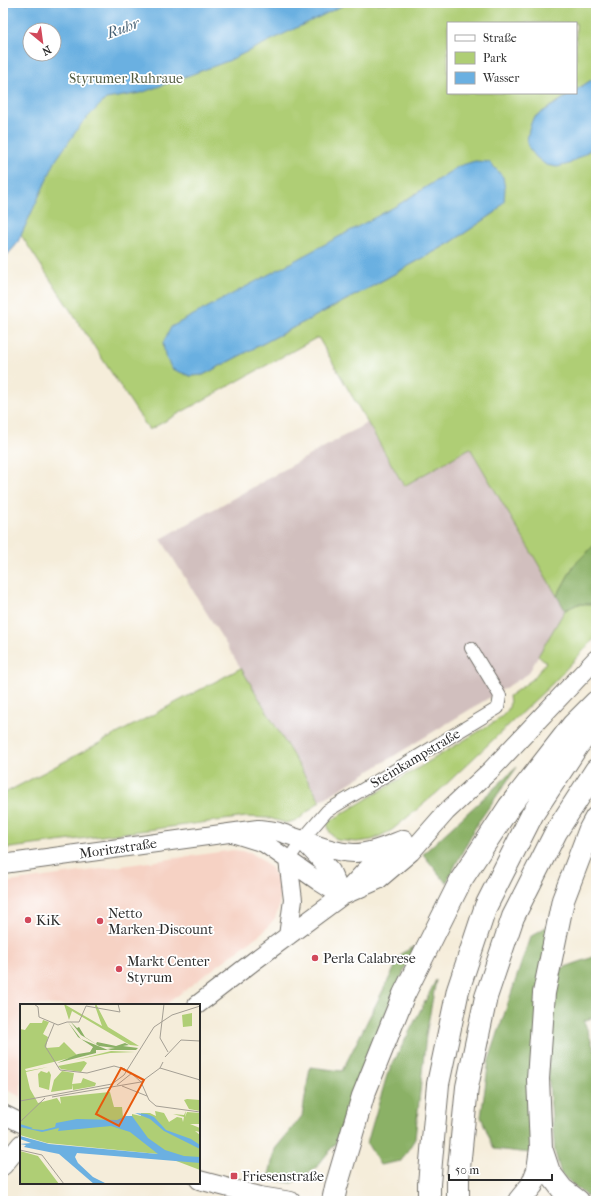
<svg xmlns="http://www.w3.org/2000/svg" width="599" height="1204" viewBox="0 0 599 1204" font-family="'IM FELL French Canon',serif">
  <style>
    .built { fill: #f6d2c4 }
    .industrial { fill: #d1bfbe }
    .green { fill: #afce75; stroke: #6d7c50; fill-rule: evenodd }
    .forest { fill: #8bb166; stroke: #5b6e48 }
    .water { fill: #6bb0e1; stroke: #4b6e86; fill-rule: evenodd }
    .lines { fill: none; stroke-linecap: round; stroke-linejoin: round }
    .street-casing { stroke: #726f68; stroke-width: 14 }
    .secondary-casing { stroke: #726f68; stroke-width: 20 }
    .highway-casing { stroke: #726f68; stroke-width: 24 }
    .street { stroke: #fff; stroke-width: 12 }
    .secondary { stroke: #fff; stroke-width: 18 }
    .highway { stroke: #fff; stroke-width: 22 }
    .poi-dot { fill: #d1495b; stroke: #fff; stroke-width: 1.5 }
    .labels { text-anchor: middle; stroke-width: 3.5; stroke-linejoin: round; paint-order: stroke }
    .park-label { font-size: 14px; fill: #535c41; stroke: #fff }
    .street-label { font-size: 14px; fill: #2b2b2b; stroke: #fff }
    .poi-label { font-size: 14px; fill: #2b2b2b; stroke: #fff; text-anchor: start }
    .water-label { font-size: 15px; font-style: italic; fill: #456074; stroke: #fff }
    .inset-road { fill: none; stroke: #a49f94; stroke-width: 1 }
    .view { fill: #e8590c; fill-opacity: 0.15; stroke: #e8590c; stroke-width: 2 }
    .inset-edge { fill: none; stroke: #2b2b2b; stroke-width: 2 }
  </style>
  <rect width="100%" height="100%" fill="#fff"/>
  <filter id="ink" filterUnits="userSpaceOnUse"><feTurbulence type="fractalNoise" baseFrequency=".025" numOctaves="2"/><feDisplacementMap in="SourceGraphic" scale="8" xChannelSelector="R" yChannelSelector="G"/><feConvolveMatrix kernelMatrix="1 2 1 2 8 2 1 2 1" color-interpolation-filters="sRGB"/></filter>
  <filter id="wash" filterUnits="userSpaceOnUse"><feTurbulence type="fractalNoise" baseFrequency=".012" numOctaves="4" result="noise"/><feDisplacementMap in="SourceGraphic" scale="16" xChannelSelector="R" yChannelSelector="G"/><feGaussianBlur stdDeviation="0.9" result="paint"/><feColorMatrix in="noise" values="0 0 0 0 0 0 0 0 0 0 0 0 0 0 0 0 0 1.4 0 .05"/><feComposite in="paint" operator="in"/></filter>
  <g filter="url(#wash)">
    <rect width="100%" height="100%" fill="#f5edda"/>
    <!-- built -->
    <path class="built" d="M233,850L250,852L261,859L271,868L276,876L279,890V907L275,918L264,931L165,1005H21V1097L3,1088V883Z"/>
    <!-- industrial -->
    <path class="industrial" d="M367,423L404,486L470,448L565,610L528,674L320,801L266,709L161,539Z"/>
    <!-- green -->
    <path class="green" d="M3,3H596V77L576,90V23H448V93H572L533,118L569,164L596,146V543L574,565L557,596L470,448L404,486L318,337L149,430L21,235L43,186ZM30,30H54V54H30ZM459,166L496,212L450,243L369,288L203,375L190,376L398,205Z
      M578,604H594L596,605V637L553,683L439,791L392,830L372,840L356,842L337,840L330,833L327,823L496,721C506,713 512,709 509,696L533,679L546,662L538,656L565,610Z
      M241,668L320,801L298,820L286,823L269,818L246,817L3,849V794Z"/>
    <!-- forest -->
    <path class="forest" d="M596,543V605L594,604H578L565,610L557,596L574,565Z
      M517,767L477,824L446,883L442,878L423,854Z
      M549,925L530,1153L494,1149L481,1117L489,1060L530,937Z
      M414,947L385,1015L335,1144L315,1169L292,1183L268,1179L275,1149L302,1116L310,1067L342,1071L402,953Z
      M596,956V1016L584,1021L596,1054V1196H586L561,1174L555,1152L548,1072L554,971Z
      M436,980L426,1035L415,1139L401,1161L380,1165L367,1143L387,1075Z"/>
    <!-- water -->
    <path class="water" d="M3,3H348L228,61L141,93L106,99L82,123L56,160L42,190L17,244L3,260ZM30,30H54V54H30Z
      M596,77V146L569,164L557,167L546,165L536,157L529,148L527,140L529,129L533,118L572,93H576V90Z
      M475,161L489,162L495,168L503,177L505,189L504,201L496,212L450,243L369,288L203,375L190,376L172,369L165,356L163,343L171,327L398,205L459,166Z"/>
  </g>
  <g filter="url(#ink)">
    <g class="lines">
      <!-- street casing -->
      <g class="street-casing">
        <path id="street" d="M288,860L302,840L327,811L498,708L500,696L471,648"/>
      </g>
      <!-- secondary casing -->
      <g class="secondary-casing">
        <path id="secondary" d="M235,834L264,843L318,881L342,896
          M303,841L331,871L342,896
          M3,864L258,829C265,830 273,830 279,832C302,839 330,852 354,853C371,853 388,845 404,839
          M342,896L378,880L411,852L446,812L491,770L596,659
          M288,936L293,900L288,860
          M197,1005L254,961L342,896L365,871L393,848
          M3,1114L21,1123
          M3,1166L21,1144
          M199,1180L260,1196L291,1201"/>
      </g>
      <!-- highway casing -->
      <g class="highway-casing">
        <path id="highway" d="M541,1148L549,1172L562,1189L578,1201
          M333,1201L336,1187L363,1096L404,994L461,880L509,807L573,725L596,702
          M429,1201V1184L438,1084L458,990L486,906L532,815L578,745L596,724
          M458,1201V1178L467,1087L486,997L513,917L556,832L596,770
          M519,1201L532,1185L538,1170L541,1148L538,1079L544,993L563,900L590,829L596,818"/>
      </g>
      <!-- street -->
      <use href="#street" class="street"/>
      <!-- secondary -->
      <use href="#secondary" class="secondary"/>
      <!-- highway -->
      <use href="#highway" class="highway"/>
    </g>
  </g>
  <!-- markers -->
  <g class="poi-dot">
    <circle cx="28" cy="920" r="4"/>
    <circle cx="100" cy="921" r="4"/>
    <circle cx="315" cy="958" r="4"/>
    <circle cx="119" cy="969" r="4"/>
    <rect x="230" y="1172" width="8" height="8" rx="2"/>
  </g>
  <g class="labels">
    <!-- park labels -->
    <g class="park-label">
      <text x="126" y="83">Styrumer Ruhraue</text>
    </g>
    <!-- street labels -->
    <g class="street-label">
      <text transform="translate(415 758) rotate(-31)" y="5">Steinkampstraße</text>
      <text transform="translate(118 848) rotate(-8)" y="5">Moritzstraße</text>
    </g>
    <!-- poi labels -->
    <g class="poi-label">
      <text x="108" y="918">Netto<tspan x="108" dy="16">Marken-Discount</tspan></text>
      <text x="36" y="925">KiK</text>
      <text x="323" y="963">Perla Calabrese</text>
      <text x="127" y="966">Markt Center<tspan x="127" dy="16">Styrum</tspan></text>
      <text x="242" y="1181">Friesenstraße</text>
    </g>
    <!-- water labels -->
    <g class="water-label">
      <text transform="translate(123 28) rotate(-20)" y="5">Ruhr</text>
    </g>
  </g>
  <!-- overview -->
  <g transform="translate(20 1004)">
    <rect width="180" height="180" fill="#f5edda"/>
    <path d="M44,0L82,22L75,2L76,0L88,23L119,42L110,41L52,7L49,16ZM172,9V22L163,23L162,11ZM23,16L29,18L23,30L28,33L26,44L39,43L44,38L58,52L5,65L6,67L28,63L6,68L10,85L18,99L37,94L41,100L40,93L90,88L94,103H102L103,113L112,112V110L121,112V109H130L136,112L135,107L144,109L149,118L157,113L162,114L163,118L164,113L153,110L164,111L166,107L165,113L167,108L180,109V120H170L180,124V128L175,127L180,131V166L138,150L27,139L0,131V25L5,26L10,19H22ZM91,47L115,48L90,49L55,56ZM64,57L67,59L61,68L41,65L38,62ZM21,67L27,69L29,67L31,71L29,86L19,83L18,70ZM42,67L54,69L52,80L61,79L63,74L76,79L75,82L53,86L52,80V85L31,88L34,76ZM167,95L180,96V107L169,105L164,96ZM0,147L18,152L39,180H0Z" fill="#afce75"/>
    <path d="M50,17L57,24L59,23L65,33L76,40L77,38L96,42L105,39L109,41L103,42L118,44L116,46H91L87,45L95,44L79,42L61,31ZM48,18L61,35L88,46H76V49L37,59L58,50L70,48L73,43L58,33Z" fill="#8bb166"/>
    <path d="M115,109L127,110L134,113L146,126L171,135L180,141V145L144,127L130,115ZM106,112H112L128,134L145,146L164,152L180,153V159L57,149L55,153L58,159L73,173L87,180H74L39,150L4,143L6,141L0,140L11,139L0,135V132L29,140L138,150L110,128L91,122L38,127L39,124L22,128L0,123V120L13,124L11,125L23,126L35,123L36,119L57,115L97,116Z" fill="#6bb0e1"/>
    <path class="inset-road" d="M14,0L18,3L19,13L38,21L47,18H59L66,2L100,8L98,0M144,0L140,34L148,48M34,20L25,42L40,66L67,69L94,62L105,65M145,53L161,36L180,37M140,64L180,76M110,68L121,78L129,96L136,102L180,108M121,78L140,64L143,58M97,81L112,69M102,82L127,92M32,93L121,78M0,97L92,80L104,71L134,23L152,11L180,2M0,118L25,94M0,146L22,151L44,180"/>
    <path class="view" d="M101,64L124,76L99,122L76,110Z"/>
    <rect width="180" height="180" class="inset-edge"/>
  </g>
  <!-- margin -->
  <rect width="599" height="1204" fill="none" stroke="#fff" stroke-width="16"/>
  <!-- legend -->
  <rect x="447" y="22" width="130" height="72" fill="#ffffff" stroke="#aaaaaa"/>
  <rect x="455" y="35" width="20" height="6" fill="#ffffff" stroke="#aaaaaa"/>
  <text x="483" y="42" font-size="12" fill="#2b2b2b">Straße</text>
  <rect x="455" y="52" width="20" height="12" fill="#afce75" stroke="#aaaaaa"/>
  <text x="483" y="62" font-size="12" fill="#2b2b2b">Park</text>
  <rect x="455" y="72" width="20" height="12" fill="#6bb0e1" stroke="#aaaaaa"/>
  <text x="483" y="82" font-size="12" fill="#2b2b2b">Wasser</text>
  <!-- north arrow -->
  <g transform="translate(42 42) rotate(151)"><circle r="19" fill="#ffffff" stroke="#aaaaaa"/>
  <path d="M0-3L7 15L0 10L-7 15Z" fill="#d1495b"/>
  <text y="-6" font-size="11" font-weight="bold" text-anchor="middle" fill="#2b2b2b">N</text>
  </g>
  <!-- scale -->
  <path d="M449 1174v6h103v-6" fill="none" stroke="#2b2b2b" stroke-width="2"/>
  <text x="455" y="1174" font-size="12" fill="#2b2b2b" stroke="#ffffff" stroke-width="3" paint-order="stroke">50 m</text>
</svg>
